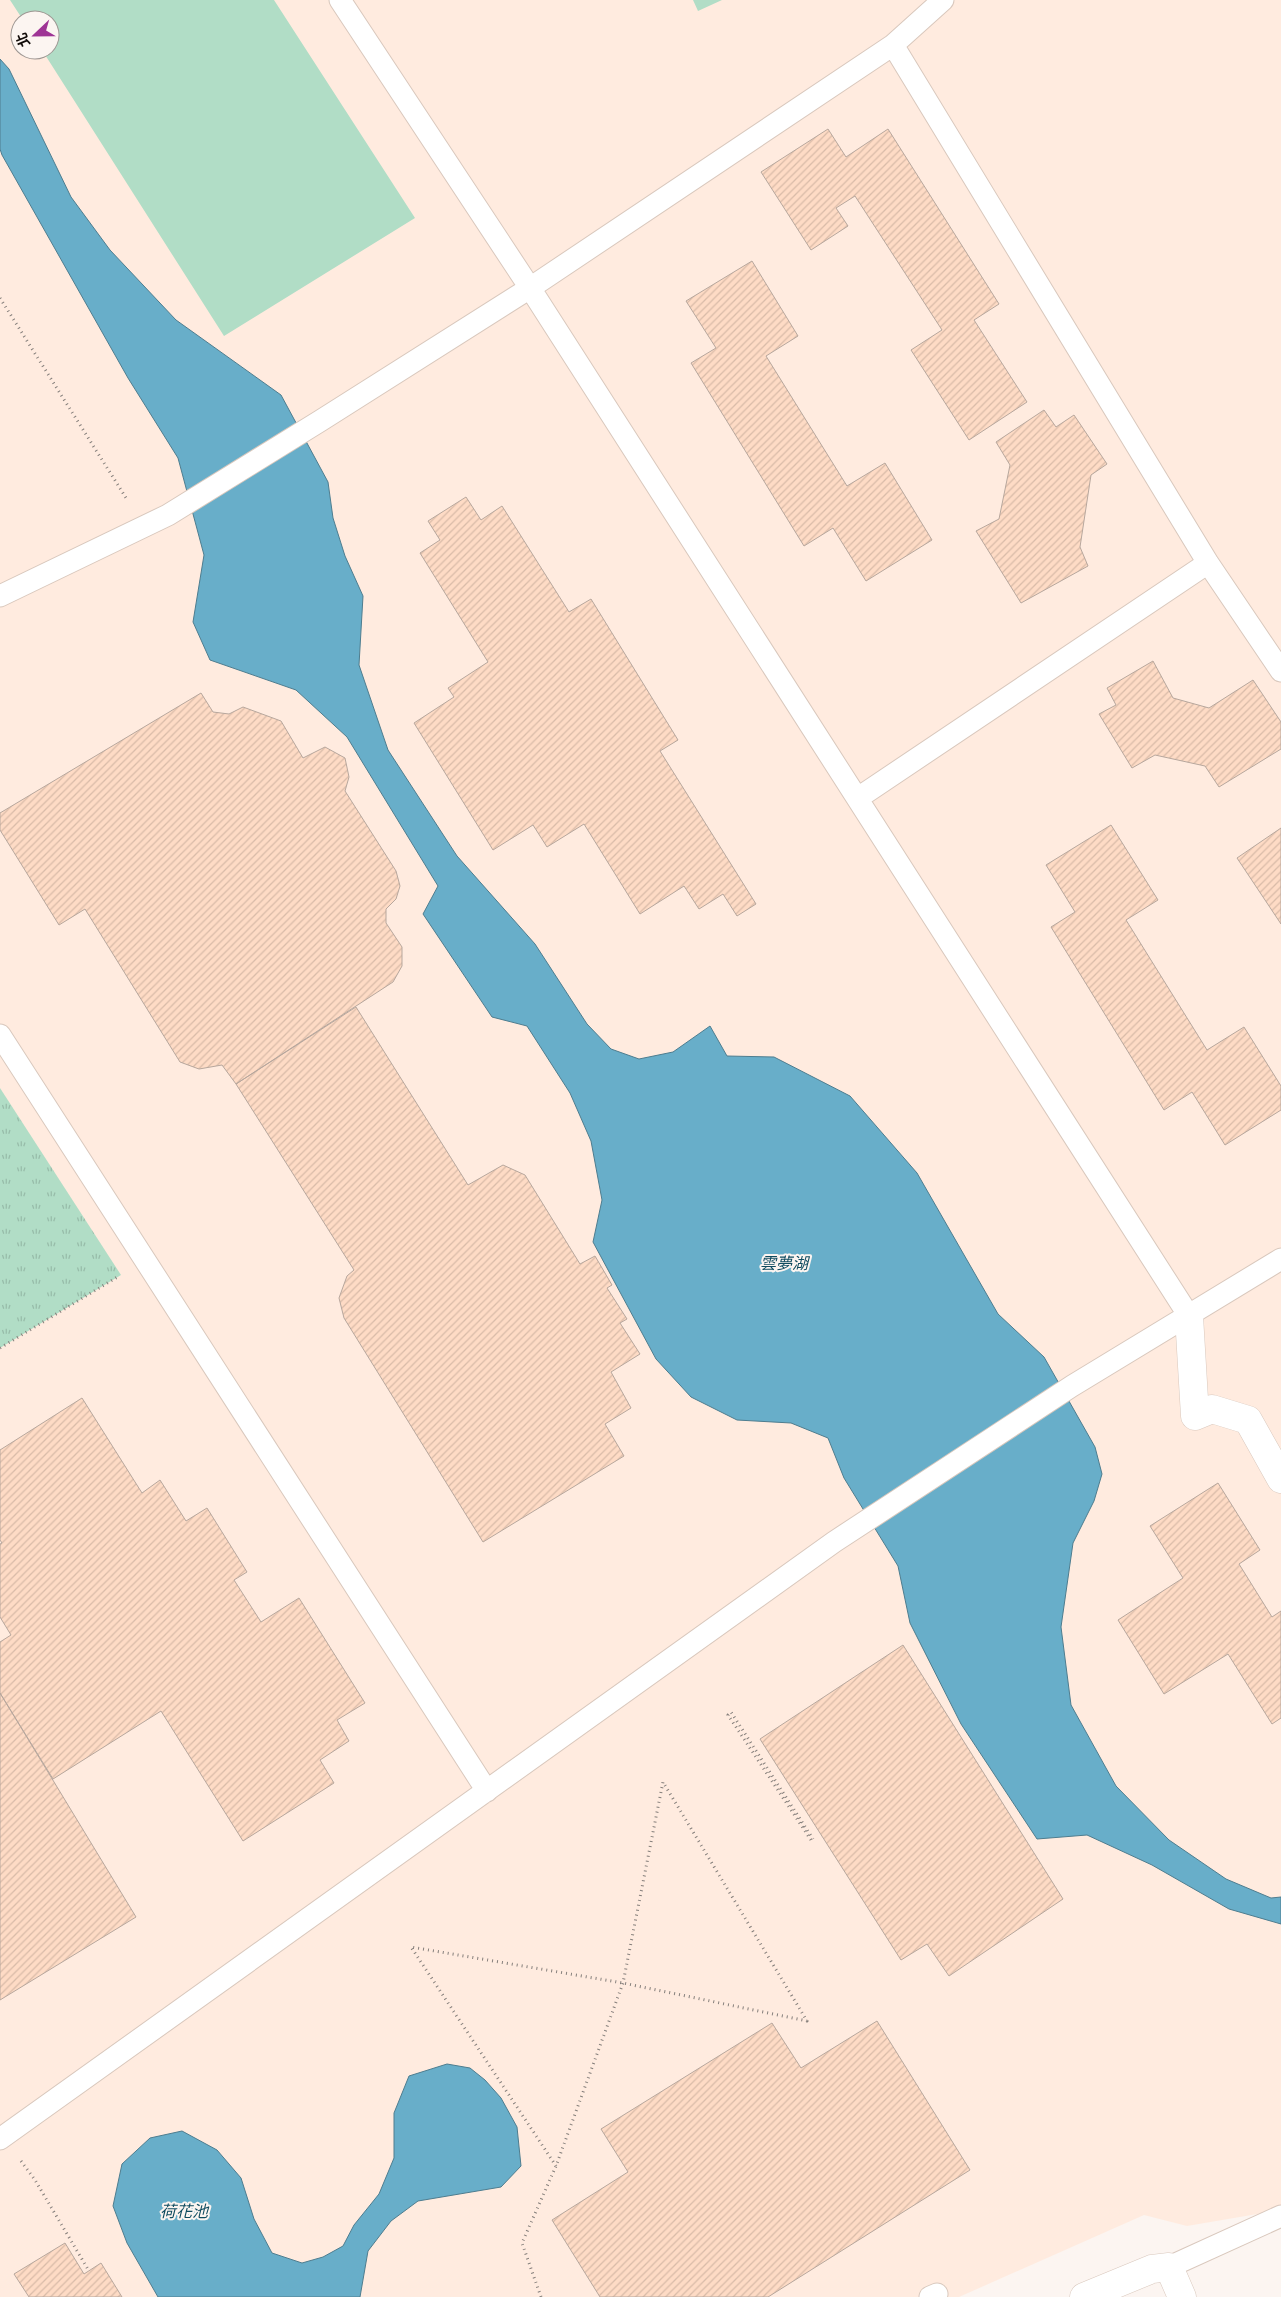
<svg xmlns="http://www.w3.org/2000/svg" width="1281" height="2297" viewBox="0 0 1281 2297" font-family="'Archivo Narrow','Noto Sans TC',sans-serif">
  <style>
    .built { fill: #ffebdf; fill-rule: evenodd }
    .grass { fill: url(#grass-tufts) }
    .park { fill: #b1ddc6 }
    .water { fill: #68aec9; stroke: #4e7d8f }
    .building { fill: url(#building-hatch); stroke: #b7a79d }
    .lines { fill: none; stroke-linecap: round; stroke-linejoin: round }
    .lane-casing { stroke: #d9c8bd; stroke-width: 23 }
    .street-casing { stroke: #d9c8bd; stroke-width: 29 }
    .path { stroke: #857f7b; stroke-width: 3; stroke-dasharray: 1 4; stroke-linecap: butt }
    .lane { stroke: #fff; stroke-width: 21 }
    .street { stroke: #fff; stroke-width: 28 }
    .labels { text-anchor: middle; stroke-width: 4; stroke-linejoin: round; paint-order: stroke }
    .water-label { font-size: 16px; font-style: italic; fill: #0f4b5f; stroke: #fcf5f1 }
  </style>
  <defs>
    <pattern id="grass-tufts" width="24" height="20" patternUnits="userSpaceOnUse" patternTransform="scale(1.25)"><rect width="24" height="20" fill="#b1ddc6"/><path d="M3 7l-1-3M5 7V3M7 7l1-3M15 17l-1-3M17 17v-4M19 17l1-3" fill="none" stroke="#97bca9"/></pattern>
    <pattern id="building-hatch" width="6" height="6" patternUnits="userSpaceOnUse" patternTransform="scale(1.25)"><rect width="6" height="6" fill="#fedbc5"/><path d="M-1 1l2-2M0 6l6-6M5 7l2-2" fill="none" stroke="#d9bba8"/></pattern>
  </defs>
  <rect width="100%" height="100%" fill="#fcf5f1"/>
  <!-- built -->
  <path class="built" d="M0,0H1281V2210L1187,2226L1144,2215L959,2297H0ZM20,20H50V50H20Z"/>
  <!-- grass -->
  <path class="grass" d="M0,1088L121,1275L0,1348Z"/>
  <!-- park -->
  <path class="park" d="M10,0H274L415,218L224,336L42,50H50V20H23Z
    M693,0H722L698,11Z"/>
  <!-- water -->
  <path class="water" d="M0,59L9,69L71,197L110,250L176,320L281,395L328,482L333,518L345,556L363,596L359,665L388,750L457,856L535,944L587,1024L611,1049L639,1059L673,1052L710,1026L727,1056L774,1057L850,1096L917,1173L998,1314L1044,1357L1095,1447L1102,1474L1094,1501L1073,1543L1061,1627L1071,1705L1116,1786L1169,1840L1226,1879L1271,1898L1281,1897V1924L1229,1909L1152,1865L1087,1835L1037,1839L961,1724L910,1623L898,1566L844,1478L828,1438L791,1423L737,1420L691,1397L656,1359L593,1242L602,1200L591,1141L570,1093L527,1026L492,1017L423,914L438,886L347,737L296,690L210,660L193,622L204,555L178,458L128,378L2,155L0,149Z
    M447,2064L470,2068L485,2080L501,2098L517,2127L521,2166L501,2187L418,2201L391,2221L368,2251L360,2297H158L127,2243L113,2206L122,2164L150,2138L182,2131L217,2150L241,2178L254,2219L272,2253L302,2263L323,2257L343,2246L354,2225L379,2194L394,2158V2113L409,2076Z"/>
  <!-- building -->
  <path class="building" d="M828,129L846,157L888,129L999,304L974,320L1027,402L969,440L911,350L942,330L855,196L836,208L848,226L811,250L761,172Z
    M752,261L798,336L766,356L847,486L885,463L932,540L866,581L833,528L804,546L691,363L716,348L686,301Z
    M1044,410L1056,427L1074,415L1107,464L1091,475L1080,547L1088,566L1021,603L976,531L999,519L1010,465L996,442Z
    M466,497L481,520L502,506L569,612L591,599L678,740L660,751L756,904L737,916L723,894L699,909L684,886L640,914L584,824L547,847L533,825L493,850L414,723L454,697L448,688L488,662L420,553L440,540L428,521Z
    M1153,661L1173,698L1209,708L1253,680L1281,722V749L1219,787L1205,766L1155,755L1132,768L1099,714L1116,705L1107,688Z
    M201,693L213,712L229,714L243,707L281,721L303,758L325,747L345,758L349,777L345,791L396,871L400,886L396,899L386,909V923L402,947V966L393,982L236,1084L222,1065L199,1069L180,1062L85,909L59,925L0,830V813Z
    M1111,825L1158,900L1126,920L1207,1050L1244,1027L1281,1086V1110L1225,1145L1192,1092L1164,1110L1051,927L1075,912L1046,865Z
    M1281,828V924L1237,858Z
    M356,1007L468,1185L503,1165L525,1175L580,1264L595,1256L612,1285L607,1288L627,1319L620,1323L640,1354L611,1372L631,1408L605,1424L624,1456L483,1542L344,1318L339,1298L347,1276L354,1270L236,1084Z
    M82,1398L142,1493L160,1480L186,1521L207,1508L247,1572L234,1580L261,1622L299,1598L365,1703L337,1720L349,1741L320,1760L334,1783L243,1841L161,1711L53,1779L0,1693V1642L11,1635L0,1617V1544L2,1543L0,1540V1450Z
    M1218,1483L1260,1550L1239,1564L1272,1617L1281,1611V1718L1272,1724L1228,1654L1164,1694L1118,1620L1183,1578L1150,1526Z
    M903,1645L1063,1899L949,1976L927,1944L901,1960L760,1739Z
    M0,1693L136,1917L0,2000Z
    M877,2021L970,2170L768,2297H600L552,2220L628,2172L601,2129L772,2023L801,2068Z
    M65,2243L84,2274L101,2263L122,2297H29L14,2274Z"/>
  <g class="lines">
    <!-- lane casing -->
    <g class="lane-casing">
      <path id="lane" d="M340,0L530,288L1189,1316
        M893,45L1208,563L1281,671
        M0,596L168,515L320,421L530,288L893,45L943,0
        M858,798L1208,563
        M0,1035L487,1791
        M0,2139L834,1542L1072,1386L1281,1259
        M1169,2267L1281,2216
        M930,2297L937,2294"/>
    </g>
    <!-- street casing -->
    <g class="street-casing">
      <path id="street" d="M1189,1316L1195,1416L1212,1409L1248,1420L1281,1479
        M1084,2297L1152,2269L1169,2267L1182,2297"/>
    </g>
    <!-- path -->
    <path class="path" d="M0,298L128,501
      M0,1348L119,1276
      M811,1840L728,1715L731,1712L813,1839
      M21,2161L35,2180L89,2271
      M541,2297L522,2243L556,2166L623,1983L663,1782L807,2021L623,1983L411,1947L556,2166"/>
    <!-- lane -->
    <use href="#lane" class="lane"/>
    <!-- street -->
    <use href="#street" class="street"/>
  </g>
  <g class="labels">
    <!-- water labels -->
    <g class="water-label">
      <text x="784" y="1269">雲夢湖</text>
      <text x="184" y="2217">荷花池</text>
    </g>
  </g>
  <!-- north arrow -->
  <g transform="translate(35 35) rotate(248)"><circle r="24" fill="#fcf5f1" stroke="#9e9793"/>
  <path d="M0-4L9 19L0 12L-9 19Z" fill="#9f3495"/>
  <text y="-8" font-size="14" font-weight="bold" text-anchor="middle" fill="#100a07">北</text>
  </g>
</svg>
